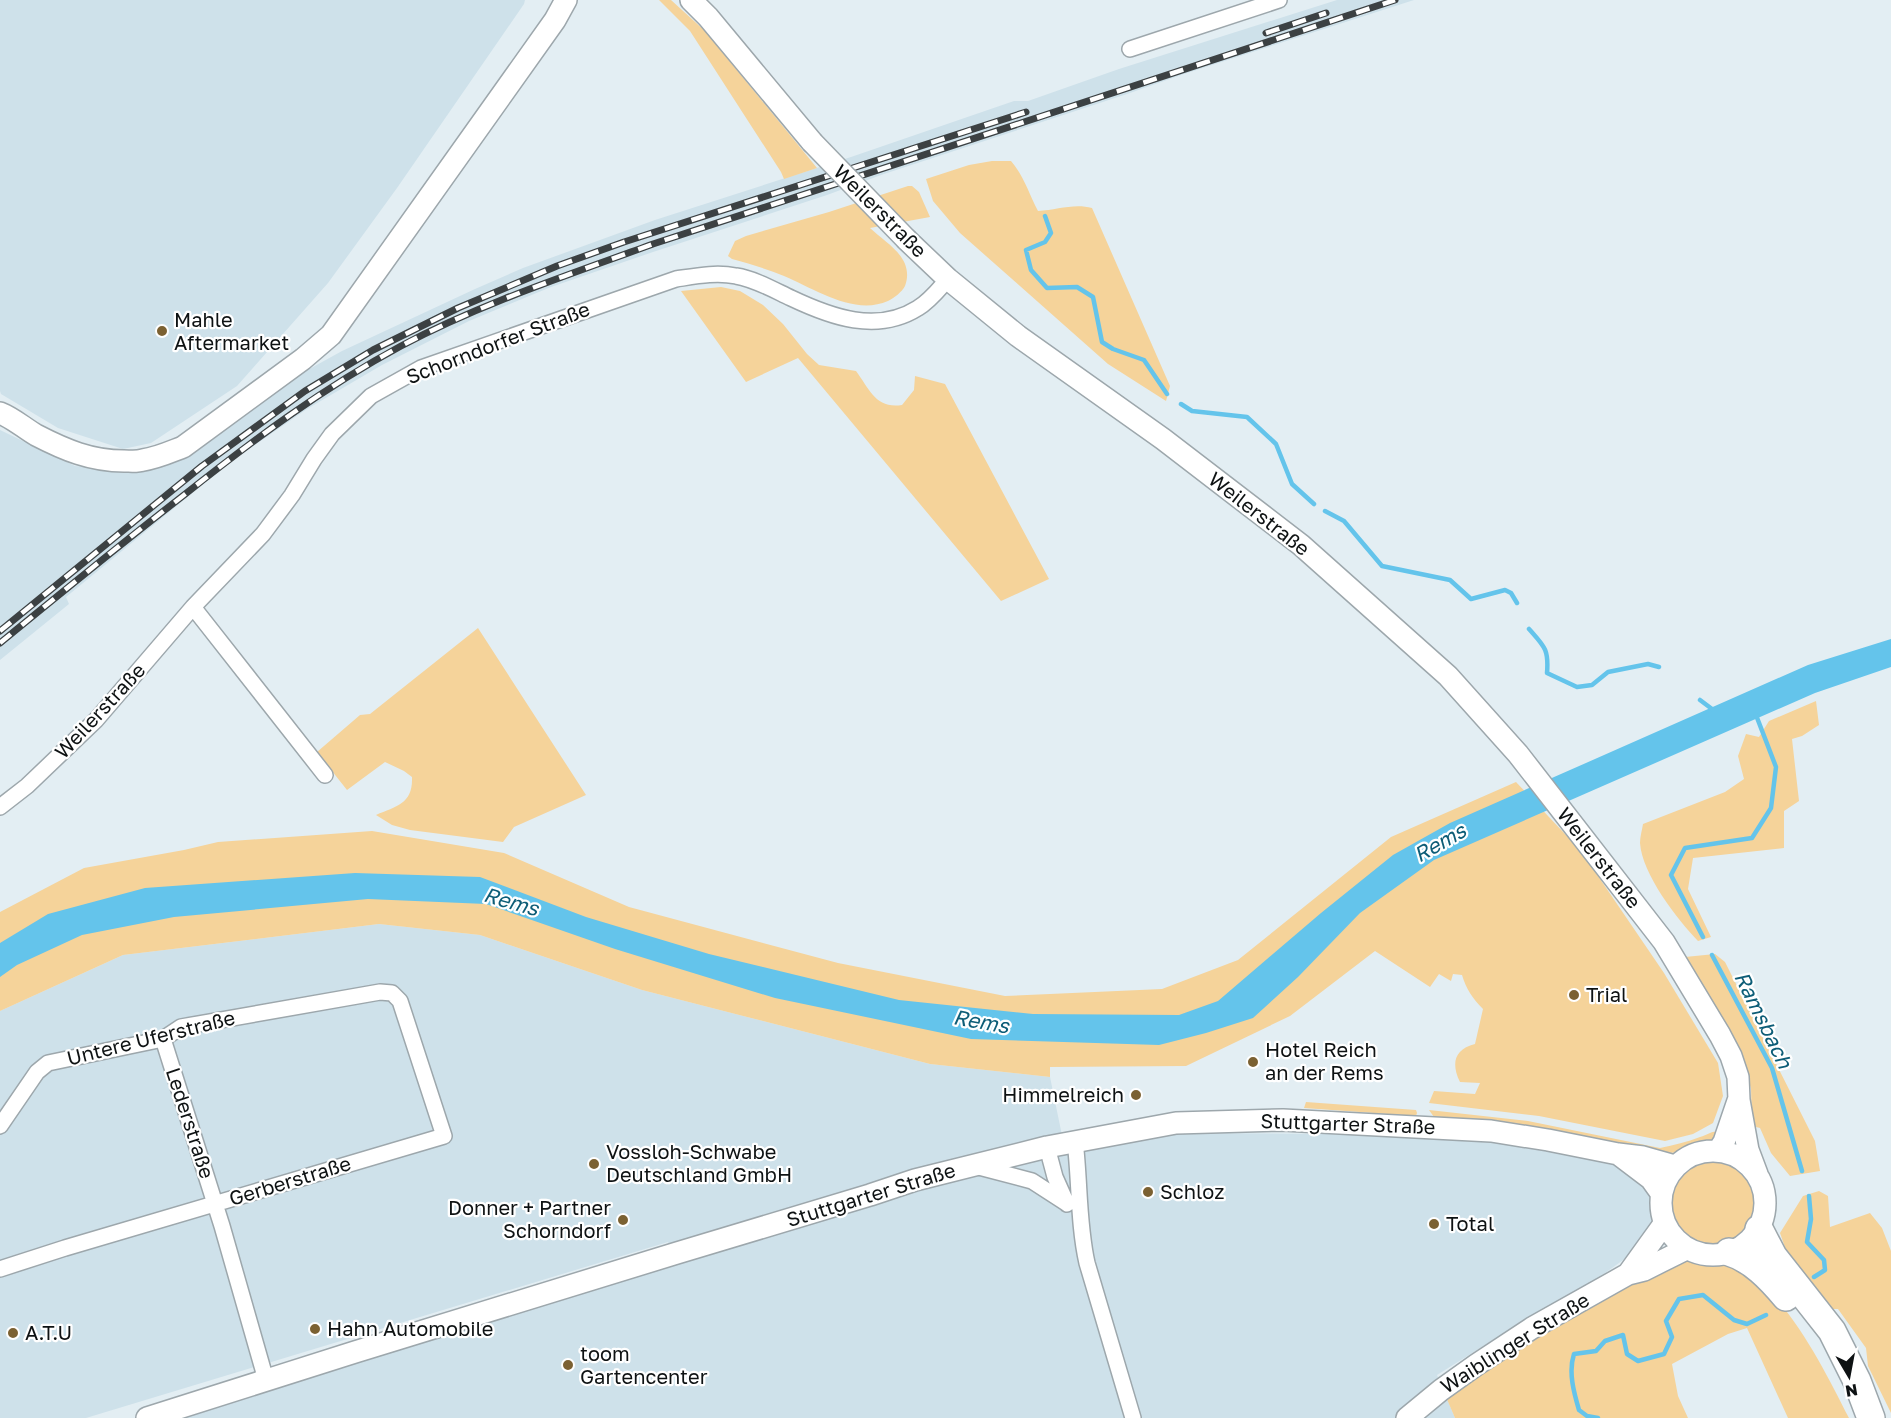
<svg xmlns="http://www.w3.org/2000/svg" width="1891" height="1418" viewBox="0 0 1891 1418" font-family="'Golos Text',sans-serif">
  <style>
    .built { fill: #cee1ea }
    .green { fill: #f5d39a }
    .water { fill: #64c4eb }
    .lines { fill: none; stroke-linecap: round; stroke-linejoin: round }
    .stream { stroke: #64c4eb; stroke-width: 4.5 }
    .street-casing { stroke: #9da7ac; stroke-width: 18 }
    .secondary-casing { stroke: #9da7ac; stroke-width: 24 }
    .highway-casing { stroke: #9da7ac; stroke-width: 30 }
    .street { stroke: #fff; stroke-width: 15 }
    .secondary { stroke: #fff; stroke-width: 21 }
    .highway { stroke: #fff; stroke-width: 27 }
    .rail-casing { stroke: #3c4143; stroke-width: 7 }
    .rail { stroke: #fff; stroke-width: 4.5; stroke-dasharray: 14; stroke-linecap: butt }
    .secondary-bridge-casing { stroke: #9da7ac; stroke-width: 24; stroke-linecap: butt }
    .secondary-bridge { stroke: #fff; stroke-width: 21 }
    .poi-dot { fill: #7b6132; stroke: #fff; stroke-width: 2 }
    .labels { text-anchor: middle; stroke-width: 4.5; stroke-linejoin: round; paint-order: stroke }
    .street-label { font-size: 20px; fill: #0e1213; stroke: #fff }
    .poi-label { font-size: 20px; fill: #0e1213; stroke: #fff; text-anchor: start }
    .water-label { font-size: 21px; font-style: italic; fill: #0d5d77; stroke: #fff }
  </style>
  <rect width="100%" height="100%" fill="#e3eef3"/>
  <!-- built -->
  <path class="built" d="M0,0H525L524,4L397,188L328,283L237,386L151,443L123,449L58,428L1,394L0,391Z
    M1337,0H1414L1184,74L1127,94L884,174L827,195L653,252L551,287L469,321L382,365L307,409L230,462L66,597L69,604L0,660V430L75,466L126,471L277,389L304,372L342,351L475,289L523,268L655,220L851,157L1014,101H1028L1119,69Z
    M379,924L480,935L642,990L930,1064L1050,1077L1065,1150L1184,1133L1325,1134L1505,1141L1557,1150L1612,1164L1642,1181L1652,1200L1653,1225L1641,1247L1601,1276L1528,1318L1437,1375L1455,1418H187L186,1416L675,1265L668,1242L86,1418H0V1011L123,955Z"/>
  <!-- green -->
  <path class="green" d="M659,0H671L705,31L817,168L784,179L781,172L690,31Z
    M992,161H1011C1025,178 1028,192 1038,211C1057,210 1074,203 1092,208L1170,386L1166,401L1108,364L960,233L933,201L926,179L969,165Z
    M908,186H912L919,192L930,217L870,228C887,244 915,258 905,286C902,292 894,298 888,301C854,316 815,289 784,276C767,269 750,264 732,259L728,256L735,241L746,236L829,212Z
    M721,287L740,291L763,305L783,324L807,354L819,365L856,371C870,390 876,409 902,405L914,390L915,376L945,384L1049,579L1001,601L798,358L746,382L681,291Z
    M478,628L586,795L514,827L503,842L410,830L392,825L376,815C397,806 413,804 412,777L404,771L385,762L347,790L317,752L360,715L370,714Z
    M1816,701L1819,725L1802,736L1792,739L1799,801L1784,811V848L1693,858L1688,889L1711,937L1698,941C1677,919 1642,874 1640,843C1640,837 1642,830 1643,824L1725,792L1744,779L1738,756L1746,734L1759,737L1769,721Z
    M1516,782L1581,851L1664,973L1718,1063L1723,1096L1713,1123L1693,1134L1665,1141L1539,1116L1429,1103L1434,1091L1475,1094L1480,1083L1460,1082C1451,1064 1454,1049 1475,1044L1483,1009C1473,999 1466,989 1462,975L1453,974L1451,981L1439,974L1430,987L1375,951L1290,1016L1186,1066L1050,1067V1077L930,1064L642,990L480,935L379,924L123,955L0,1011V912L84,868L184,850L218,842L372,831L504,853L629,907L838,963L1005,996L1162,989L1238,960L1391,837Z
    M1715,954L1725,962L1815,1141L1820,1171L1790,1176L1771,1153L1760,1128L1752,1126L1751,1089L1742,1054L1685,957Z
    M1306,1102L1416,1110L1417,1113L1416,1116L1304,1108Z
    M1429,1110L1528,1121L1660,1148C1674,1145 1687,1142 1700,1137C1707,1135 1712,1131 1719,1131L1718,1136C1702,1148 1680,1154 1661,1153L1475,1121L1434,1117Z
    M1668 1203a44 44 0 1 1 88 0a44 44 0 1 1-88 0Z
    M1819,1191L1828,1196L1830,1227L1870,1213L1882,1228L1891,1251V1413L1868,1366L1866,1348L1838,1309H1830L1789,1259L1780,1233L1803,1196Z
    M1677,1258C1686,1260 1696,1262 1705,1263C1713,1263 1724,1259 1732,1263C1785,1289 1823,1367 1849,1418H1788L1747,1328L1728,1334L1672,1364L1678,1396L1688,1418H1455L1446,1397L1482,1368Z"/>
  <!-- water -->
  <path class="water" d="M1891,639V667L1815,693L1434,860L1360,913L1298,977L1253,1018L1206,1033L1159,1045L971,1039L775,998L615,949L486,904L368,899L174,917L82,935L17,965L0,977V943L48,914L145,888L355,873L480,877L586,917L709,954L899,1000L1033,1014L1179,1015L1218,1001L1321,913L1393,855L1450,823L1808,665Z"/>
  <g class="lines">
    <!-- stream -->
    <path class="stream" d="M1045,216L1051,233L1045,242L1026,250L1031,270L1047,288L1077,287L1093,297L1102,342L1113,349L1144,360L1167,394
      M1181,404L1192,411L1247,417L1276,444L1292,484L1314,504
      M1325,511L1344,521L1382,566L1450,580L1471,599L1505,590L1511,593L1517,603
      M1529,629C1544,646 1549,649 1547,673L1577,687L1592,685L1608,672L1648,664L1659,667
      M1700,700L1712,709
      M1703,937L1671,875L1685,848L1752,838L1771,808L1776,767L1756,715
      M1712,955L1772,1068L1802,1171
      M1809,1196L1811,1219L1807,1242L1824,1260L1825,1270L1814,1277
      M1598,1418L1587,1416L1579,1410C1574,1393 1568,1372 1574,1354L1596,1351L1605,1341L1623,1335L1627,1354L1638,1361L1664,1354L1672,1337L1666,1321L1679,1299L1703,1295L1734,1320L1747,1324L1766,1315"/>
    <!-- street casing -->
    <g class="street-casing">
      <path id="street" d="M1130,49L1279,0
        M193,607L325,775
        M0,807L27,786L96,720L193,607L263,534L292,495L314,459L332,434L371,396L421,368L676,279C696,276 716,272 736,276C755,279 774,290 791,298C831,317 877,334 918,308C930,301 939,289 948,279
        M163,1039L222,1226L266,1380
        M0,1126L37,1072L48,1063L163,1039L181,1027L380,992L392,993L400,1001L444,1136L65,1248L0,1269
        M1075,1141C1080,1182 1078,1223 1087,1263L1133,1418
        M1047,1147L1055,1177L1067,1204
        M975,1166L1032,1181L1066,1203"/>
    </g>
    <!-- secondary casing -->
    <g class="secondary-casing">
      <path id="secondary" d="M691,0L708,17L812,142
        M907,240L948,279L1018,336L1163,439L1301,545L1448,676L1518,754L1664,942L1720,1035L1731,1056L1738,1077L1739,1100L1748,1150L1757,1174
        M0,413C13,418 24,428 36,435C65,450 91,461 124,461C130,461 137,462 143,460C157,458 170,452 183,447L303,359L331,335L555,20L566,0
        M1661 1203a52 52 0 1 1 104 0a52 52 0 1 1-104 0Z
        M1718,1151L1724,1142L1738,1101
        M1618,1154L1651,1179L1661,1193
        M1628,1274L1664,1224
        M147,1418L355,1352L677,1253L870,1195L915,1180L1047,1147L1176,1123L1283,1120L1491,1131L1548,1140L1618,1154L1643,1157L1675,1166
        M1407,1418L1441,1390L1476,1365L1532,1328L1628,1274L1644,1270L1686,1249"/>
    </g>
    <!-- highway casing -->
    <g class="highway-casing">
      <path id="highway" d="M1759,1229L1773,1256L1832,1331L1857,1381L1871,1418
        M1729,1252C1752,1259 1770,1278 1786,1297"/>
    </g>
    <!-- street -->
    <use href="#street" class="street"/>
    <!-- secondary -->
    <use href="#secondary" class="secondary"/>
    <!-- highway -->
    <use href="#highway" class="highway"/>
    <!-- rail casing -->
    <g class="rail-casing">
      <path id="rail" d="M1266,33L1326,13
        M0,631L202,466L305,391L373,350L458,308L557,266L624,242L1026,112
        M0,643C61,593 122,543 184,495C253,440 323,388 401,346C480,304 568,275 653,244L1395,0"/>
    </g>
    <!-- rail -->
    <use href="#rail" class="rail"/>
    <!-- secondary-bridge casing -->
    <g class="secondary-bridge-casing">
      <path id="secondary-bridge" d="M812,142L907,240"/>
    </g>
    <!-- secondary-bridge -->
    <use href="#secondary-bridge" class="secondary-bridge"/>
  </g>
  <!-- markers -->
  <g class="poi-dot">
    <circle cx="162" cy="331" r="6"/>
    <circle cx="1574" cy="995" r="6"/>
    <circle cx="1253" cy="1062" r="6"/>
    <circle cx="1136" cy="1095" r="6"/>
    <circle cx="594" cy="1164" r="6"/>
    <circle cx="1148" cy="1192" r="6"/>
    <circle cx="623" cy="1220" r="6"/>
    <circle cx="1434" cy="1224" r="6"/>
    <circle cx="315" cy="1329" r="6"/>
    <circle cx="13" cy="1333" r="6"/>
    <circle cx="568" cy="1365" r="6"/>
  </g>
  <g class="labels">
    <!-- street labels -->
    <g class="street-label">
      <text transform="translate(880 211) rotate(45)" y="7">Weilerstraße</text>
      <text transform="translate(498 343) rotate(-21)" y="7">Schorndorfer Straße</text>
      <text transform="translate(1259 514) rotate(38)" y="7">Weilerstraße</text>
      <text transform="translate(100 711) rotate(-47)" y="7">Weilerstraße</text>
      <text transform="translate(1599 858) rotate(52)" y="7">Weilerstraße</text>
      <text transform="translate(151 1038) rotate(-14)" y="7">Untere Uferstraße</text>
      <text transform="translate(190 1123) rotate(72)" y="7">Lederstraße</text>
      <text transform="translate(1348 1124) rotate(2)" y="7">Stuttgarter Straße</text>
      <text transform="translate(290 1181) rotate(-17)" y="7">Gerberstraße</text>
      <text transform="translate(871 1195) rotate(-17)" y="7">Stuttgarter Straße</text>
      <text transform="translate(1515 1343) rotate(-32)" y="7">Waiblinger Straße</text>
    </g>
    <!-- poi labels -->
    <g class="poi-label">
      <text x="174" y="327">Mahle<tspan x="174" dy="23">Aftermarket</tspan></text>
      <text x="1586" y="1002">Trial</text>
      <text x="1265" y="1057">Hotel Reich<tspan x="1265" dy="23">an der Rems</tspan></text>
      <text x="1124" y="1102" text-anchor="end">Himmelreich</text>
      <text x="606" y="1159">Vossloh-Schwabe<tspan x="606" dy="23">Deutschland GmbH</tspan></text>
      <text x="1160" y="1199">Schloz</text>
      <text x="611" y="1215" text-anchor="end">Donner + Partner<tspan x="611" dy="23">Schorndorf</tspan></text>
      <text x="1446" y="1231">Total</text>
      <text x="327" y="1336">Hahn Automobile</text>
      <text x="25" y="1340">A.T.U</text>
      <text x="580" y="1361">toom<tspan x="580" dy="23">Gartencenter</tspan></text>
    </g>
    <!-- water labels -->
    <g class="water-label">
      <text transform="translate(1440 843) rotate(-30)" y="7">Rems</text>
      <text transform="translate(511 902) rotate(16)" y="7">Rems</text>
      <text transform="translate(1763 1020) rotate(64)" y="7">Ramsbach</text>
      <text transform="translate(981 1022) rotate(10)" y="7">Rems</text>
    </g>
  </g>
  <!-- north arrow -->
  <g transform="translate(1849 1376) rotate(170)" stroke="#ffffff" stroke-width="4.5" paint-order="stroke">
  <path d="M0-4.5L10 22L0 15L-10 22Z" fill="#0e1213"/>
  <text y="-9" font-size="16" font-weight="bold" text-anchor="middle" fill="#0e1213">N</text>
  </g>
</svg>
